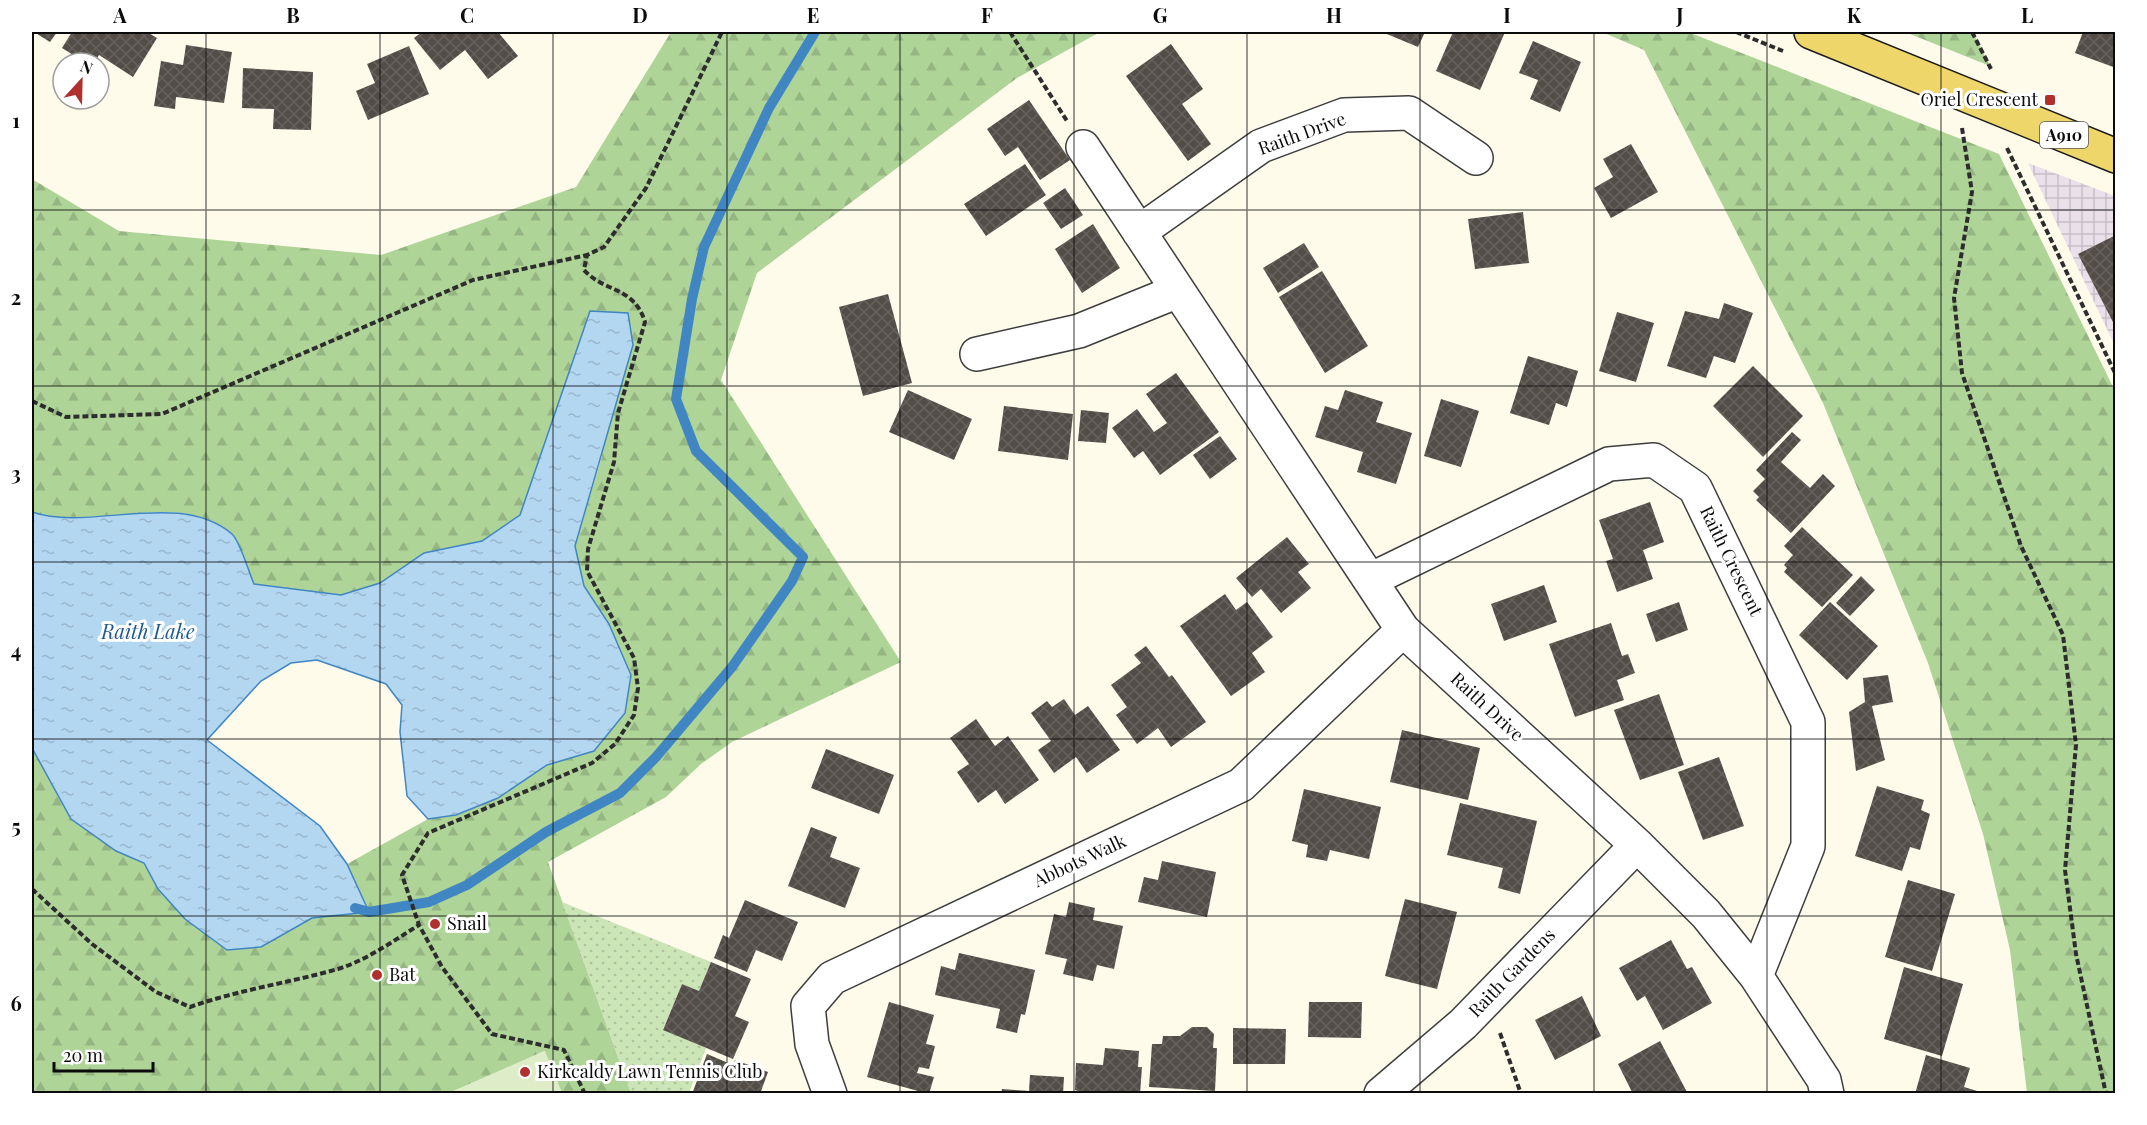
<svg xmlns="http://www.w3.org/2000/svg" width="2147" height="1125" viewBox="0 0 2147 1125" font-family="'Playfair Display',serif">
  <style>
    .industrial { fill: url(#industrial-grid) }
    .forest { fill: url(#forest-firs) }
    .garden { fill: url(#garden-dots) }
    .pitch { fill: #deedc8 }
    .water { fill: url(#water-ripples); stroke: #4086c3; stroke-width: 1.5 }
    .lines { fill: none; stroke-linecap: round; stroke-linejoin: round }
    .stream { stroke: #4086c3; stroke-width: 10 }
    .building { fill: url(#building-cross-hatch) }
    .minor-casing { stroke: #3e3e3e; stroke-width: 36 }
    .major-casing { stroke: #1c1c1c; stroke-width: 36 }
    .path { stroke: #2d2d2d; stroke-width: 4; stroke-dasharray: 6 3; stroke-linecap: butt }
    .minor { stroke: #fff; stroke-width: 33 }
    .major { stroke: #eed66a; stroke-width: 33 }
    .grid { fill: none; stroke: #0b0b0b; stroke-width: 1.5; stroke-opacity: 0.55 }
    .poi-dot { fill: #b0302e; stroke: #fff; stroke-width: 2 }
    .labels { text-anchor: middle; stroke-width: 6; stroke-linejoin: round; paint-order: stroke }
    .shield { fill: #fff; stroke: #545454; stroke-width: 1.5 }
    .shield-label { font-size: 16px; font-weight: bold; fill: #0b0b0b }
    .poi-label { font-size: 18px; fill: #0b0b0b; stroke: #fff; text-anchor: start }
    .street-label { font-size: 18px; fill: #0b0b0b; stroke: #fff }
    .water-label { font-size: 20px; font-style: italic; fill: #1e5993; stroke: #fff }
    .neatline { fill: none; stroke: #0b0b0b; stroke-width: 2 }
    .grid-label { font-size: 20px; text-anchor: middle; font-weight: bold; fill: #0b0b0b }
  </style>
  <defs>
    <pattern id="industrial-grid" width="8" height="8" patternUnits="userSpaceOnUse" patternTransform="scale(1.5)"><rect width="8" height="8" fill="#e9e0ea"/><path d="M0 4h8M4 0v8" fill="none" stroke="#c6bfc7"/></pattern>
    <pattern id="forest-firs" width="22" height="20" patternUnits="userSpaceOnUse" patternTransform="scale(1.5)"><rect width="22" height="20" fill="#afd498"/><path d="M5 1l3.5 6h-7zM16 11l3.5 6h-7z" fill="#95b582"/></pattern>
    <pattern id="garden-dots" width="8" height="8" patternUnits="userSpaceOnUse" patternTransform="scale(1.5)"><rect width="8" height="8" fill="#cce5b7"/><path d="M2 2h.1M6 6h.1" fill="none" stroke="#aec39c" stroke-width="1.8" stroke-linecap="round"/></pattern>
    <pattern id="water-ripples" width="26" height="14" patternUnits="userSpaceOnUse" patternTransform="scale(1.5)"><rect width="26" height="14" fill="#b3d6f1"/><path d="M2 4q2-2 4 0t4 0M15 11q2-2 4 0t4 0" fill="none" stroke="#99b6cd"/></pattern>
    <pattern id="building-cross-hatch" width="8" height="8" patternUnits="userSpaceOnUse" patternTransform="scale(1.5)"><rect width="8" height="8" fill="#534d48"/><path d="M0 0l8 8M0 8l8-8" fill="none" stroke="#67625e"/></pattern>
  </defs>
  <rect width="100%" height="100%" fill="#fefbeb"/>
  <!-- industrial -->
  <path class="industrial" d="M2028,163L2115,196V346Z"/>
  <!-- forest -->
  <path class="forest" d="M671,32H1100L1017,78L757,273L721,380L901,662L732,742L701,764L666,797L548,862L631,1093H562L544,1052L449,1093H32V748L44,770L116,851L144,863L158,889L261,947L312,918L369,912L347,864L428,819L456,815L498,798L547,765L594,751L609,624L584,586L575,546L602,456L565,389L520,515L482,541L424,553L380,583L341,595L254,584C249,573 240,541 232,534C177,487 93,533 32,512V179L119,231L381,255L576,187Z
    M1602,32H1688L1999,154L2115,391V1093H2027L2010,950L1983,834L1928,663L1823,403L1644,50Z
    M1905,32H1973L1990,66Z"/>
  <!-- garden -->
  <path class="garden" d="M562,902L711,962L699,991L682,984L663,1029L706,1048L689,1093H631Z"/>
  <!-- pitch -->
  <path class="pitch" d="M545,1051L562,1093H449L544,1051Z"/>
  <!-- water -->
  <path class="water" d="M590,311L628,313L633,345L575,546L584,586L609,624L631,675L625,713L594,751L547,765L498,798L456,815L428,819L407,796L400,732L402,705L386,684L317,660L291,663L261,681L207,740L320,826L347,864L369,912L312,918L261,947L227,950L185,919L158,889L144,863L116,851L71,819L32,748V512C91,532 179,489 232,534C240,541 249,573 254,584L341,595L380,583L424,553L482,541L520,515Z"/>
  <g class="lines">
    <!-- stream -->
    <path class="stream" d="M355,908L369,912L429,902L467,885L546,832L620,793L656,757L732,667L792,581L803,557L696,451L676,399L692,299L704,247L769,108L815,32"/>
  </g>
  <!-- building -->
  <path class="building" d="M34,32H57L50,42Z
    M72,32H147L157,38L133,77L99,55L94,63H86L62,48Z
    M422,32H498L518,56L488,79L465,50L440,70L414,38Z
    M1382,32H1425L1418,47Z
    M1453,32H1505L1480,90L1436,71Z
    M2083,32H2116V68L2075,53Z
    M1533,41L1581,62L1560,112L1530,99L1538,80L1519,73Z
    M1171,44L1203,89L1182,104L1211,144L1188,161L1126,76Z
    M186,45L232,52L224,103L176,97L175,109L154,106L161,61L183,65Z
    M409,46L429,94L368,120L356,91L375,83L367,64Z
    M243,68L313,72L311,130L273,129L274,109L242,108Z
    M1029,100L1070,160L1040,180L1018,147L1005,156L987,129Z
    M1631,144L1658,192L1611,218L1594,188L1613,177L1603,159Z
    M1025,164L1046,195L986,236L964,204Z
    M1065,188L1083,215L1061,229L1043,203Z
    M1523,212L1529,263L1475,269L1468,219Z
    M1093,224L1120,268L1082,293L1055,249Z
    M2116,235V328L2078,254Z
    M1304,243L1319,267L1278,293L1263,268Z
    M1322,271L1368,346L1325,373L1279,297Z
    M888,294L912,383L863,396L839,307Z
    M1724,303L1753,313L1735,363L1714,356L1706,378L1667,366L1685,311L1719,319Z
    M1617,312L1654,323L1636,382L1599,371Z
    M1528,356L1578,371L1567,407L1556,403L1549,425L1510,413Z
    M1753,366L1803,416L1763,457L1713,406Z
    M1176,373L1219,432L1160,475L1143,451L1134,458L1112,428L1137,409L1154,432L1167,423L1146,394Z
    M908,390L972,419L954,460L889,432Z
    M1345,390L1383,402L1376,422L1412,433L1396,484L1357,472L1363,452L1315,437L1325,406L1338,410Z
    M1441,399L1479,411L1461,467L1424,456Z
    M1004,406L1073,414L1068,460L998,451Z
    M1081,410L1109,413L1106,443L1078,441Z
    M1792,432L1801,440L1781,462L1810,488L1823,474L1835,486L1791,533L1756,500L1759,497L1753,491L1765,479L1756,470Z
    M1220,436L1237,459L1210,479L1193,455Z
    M1650,502L1664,542L1643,550L1653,579L1617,592L1606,561L1613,559L1599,520Z
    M1802,527L1853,575L1822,607L1784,572L1787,568L1784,565L1793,555L1784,546Z
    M1287,537L1309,564L1298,572L1311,588L1281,613L1261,589L1252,597L1236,578Z
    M1861,576L1875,590L1850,616L1836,603Z
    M1544,585L1557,622L1504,641L1491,604Z
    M1225,594L1236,610L1247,602L1273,637L1252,653L1265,672L1231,696L1180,626Z
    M1679,602L1688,630L1656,642L1646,614Z
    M1830,602L1878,646L1847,680L1799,635Z
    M1611,623L1622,656L1628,654L1635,673L1617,680L1624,700L1575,717L1549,644Z
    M1146,646L1169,677L1172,675L1206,722L1171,747L1158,728L1137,744L1116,715L1127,707L1111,685L1141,663L1134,655Z
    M1888,675L1893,702L1872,706L1885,760L1856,771L1849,712L1865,702L1863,678Z
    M1659,694L1684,765L1640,780L1614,710Z
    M1064,699L1075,715L1088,706L1120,750L1087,773L1076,757L1054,773L1038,750L1051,741L1031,713L1047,701L1052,707Z
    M976,719L995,746L1008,736L1039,780L1005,804L996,790L978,803L957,772L969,764L950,738Z
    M1402,730L1480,748L1468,800L1390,782Z
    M826,749L894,775L879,814L811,788Z
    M1719,757L1744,826L1703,840L1678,772Z
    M1877,786L1924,800L1921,810L1930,814L1920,850L1910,847L1902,871L1855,856Z
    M1304,789L1381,807L1369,859L1330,850L1327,861L1306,857L1308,845L1292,841Z
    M1460,803L1537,821L1520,894L1498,888L1503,868L1447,855Z
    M811,827L837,837L830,857L860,868L845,908L788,886Z
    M1162,861L1216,872L1207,917L1138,902L1144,877L1158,880Z
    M1908,880L1955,894L1932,971L1885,957Z
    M1405,899L1457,912L1437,989L1385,976Z
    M745,900L798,922L782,961L756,950L747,972L714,958L723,935L729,938Z
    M1069,902L1095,908L1093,920L1123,926L1114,969L1097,965L1093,981L1063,974L1067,959L1045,954L1054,914L1066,917Z
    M1671,940L1687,969L1692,967L1712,1003L1663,1030L1645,996L1637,1001L1619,968Z
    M959,953L1035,970L1025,1015L1021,1014L1017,1033L996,1028L1000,1009L935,995L941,966L955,970Z
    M711,962L751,979L735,1016L749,1022L733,1059L663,1030L682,984L699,991Z
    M1904,967L1963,984L1942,1056L1884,1039Z
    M1582,996L1601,1036L1555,1060L1535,1020Z
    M889,1002L934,1015L926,1044L935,1046L929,1069L919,1067L917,1073L934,1077L929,1094L867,1077Z
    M1309,1002H1362L1361,1038L1308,1037Z
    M1192,1027H1207L1214,1034L1213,1048H1217L1215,1091L1149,1087L1152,1044H1162L1163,1036H1180Z
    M1233,1028L1286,1029L1285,1064H1233Z
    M1660,1041L1688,1094H1633L1618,1064Z
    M1105,1048L1139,1051L1138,1067H1142L1140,1094H1086L1075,1090L1076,1063L1103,1065Z
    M707,1054L733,1065L735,1060L768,1072L760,1094H692Z
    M1926,1055L1970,1068L1964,1087L1977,1091V1094H1915Z
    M1030,1075L1064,1077L1063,1094H1001L1002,1089L1029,1091Z"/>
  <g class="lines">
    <!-- minor casing -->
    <g class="minor-casing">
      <path id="minor" d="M1083,147L1403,630L1637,845L1706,914L1756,976L1824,1080L1827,1094
        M1139,232L1261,146L1344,115L1409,113L1476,158
        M977,354L1079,331L1178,291
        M1370,580L1609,464L1654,460L1695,488L1808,722V846L1756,976
        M830,1094L812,1044L808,1006L832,978L1241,785L1403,630
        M1381,1094L1463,1024L1637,845"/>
    </g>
    <!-- major casing -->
    <g class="major-casing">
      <path id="major" d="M1811,32L2116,156"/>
    </g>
    <!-- path -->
    <path class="path" d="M1010,32L1067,121
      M1736,32L1783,51
      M1972,32L1991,69
      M1962,128L1972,192L1954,298L1962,373L2021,546L2063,635L2076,745L2065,870L2076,954L2106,1094
      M2007,148L2116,375
      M32,401L66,417L162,414L473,280L587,255
      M32,889L92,944L156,992L190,1007C238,990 288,983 338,969C367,960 393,941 419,925
      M1500,1033L1521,1094
      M585,1094L564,1050L492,1034L442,967L419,925L402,875L428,833L592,763L615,744L634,715L638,688L634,658L587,571L588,549L614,462L618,413L645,322C634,286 605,293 584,270L587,255L604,247L646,188L722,32"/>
    <!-- minor -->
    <use href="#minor" class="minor"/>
    <!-- major -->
    <use href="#major" class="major"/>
  </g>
  <!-- grid -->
  <path class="grid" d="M206,32V1094M380,32V1094M553,32V1094M727,32V1094M900,32V1094M1074,32V1094M1247,32V1094M1420,32V1094M1594,32V1094M1767,32V1094M1941,32V1094M32,210H2116M32,386H2116M32,562H2116M32,739H2116M32,916H2116"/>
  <!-- markers -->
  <g class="poi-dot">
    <rect x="2044" y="94" width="12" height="12" rx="3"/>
    <circle cx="435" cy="924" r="6"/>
    <circle cx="377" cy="975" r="6"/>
    <circle cx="525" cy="1072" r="6"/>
  </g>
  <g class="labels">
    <!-- shield labels -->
    <rect class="shield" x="2040" y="122" width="48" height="26" rx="4.5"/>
    <g class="shield-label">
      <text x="2064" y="141">A910</text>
    </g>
    <!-- poi labels -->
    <g class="poi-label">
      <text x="2038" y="106" text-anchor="end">Oriel Crescent</text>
      <text x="447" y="930">Snail</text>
      <text x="389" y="981">Bat</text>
      <text x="537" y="1078">Kirkcaldy Lawn Tennis Club</text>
    </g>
    <!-- street labels -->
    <g class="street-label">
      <text transform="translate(1302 134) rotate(-20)" y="6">Raith Drive</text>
      <text transform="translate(1731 561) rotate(64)" y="6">Raith Crescent</text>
      <text transform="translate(1487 707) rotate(43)" y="6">Raith Drive</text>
      <text transform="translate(1080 861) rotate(-25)" y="6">Abbots Walk</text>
      <text transform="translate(1512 973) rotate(-46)" y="6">Raith Gardens</text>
    </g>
    <!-- water labels -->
    <g class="water-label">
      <text x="148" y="639">Raith Lake</text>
    </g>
  </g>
  <!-- border -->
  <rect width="2147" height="1125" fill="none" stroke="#ffffff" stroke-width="66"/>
  <!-- north arrow -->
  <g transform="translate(81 81) rotate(22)"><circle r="28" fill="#ffffff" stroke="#9d9d9d" stroke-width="1.5"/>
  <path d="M0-4.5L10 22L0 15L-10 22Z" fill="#b0302e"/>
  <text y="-9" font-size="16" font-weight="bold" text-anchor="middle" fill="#0b0b0b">N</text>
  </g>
  <!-- scale -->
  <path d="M54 1062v9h99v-9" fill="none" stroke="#0b0b0b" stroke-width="3"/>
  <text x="63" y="1062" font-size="18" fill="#0b0b0b" stroke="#ffffff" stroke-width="4.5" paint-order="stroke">20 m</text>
  <rect x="33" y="33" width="2081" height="1059" class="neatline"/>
  <g class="grid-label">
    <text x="120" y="23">A</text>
    <text x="293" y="23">B</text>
    <text x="467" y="23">C</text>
    <text x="640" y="23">D</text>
    <text x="813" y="23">E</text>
    <text x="987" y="23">F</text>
    <text x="1160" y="23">G</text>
    <text x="1334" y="23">H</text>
    <text x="1507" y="23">I</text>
    <text x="1680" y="23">J</text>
    <text x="1854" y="23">K</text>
    <text x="2027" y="23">L</text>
    <text x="16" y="128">1</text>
    <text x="16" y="305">2</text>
    <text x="16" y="481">3</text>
    <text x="16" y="658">4</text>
    <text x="16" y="834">5</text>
    <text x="16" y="1011">6</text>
  </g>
</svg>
